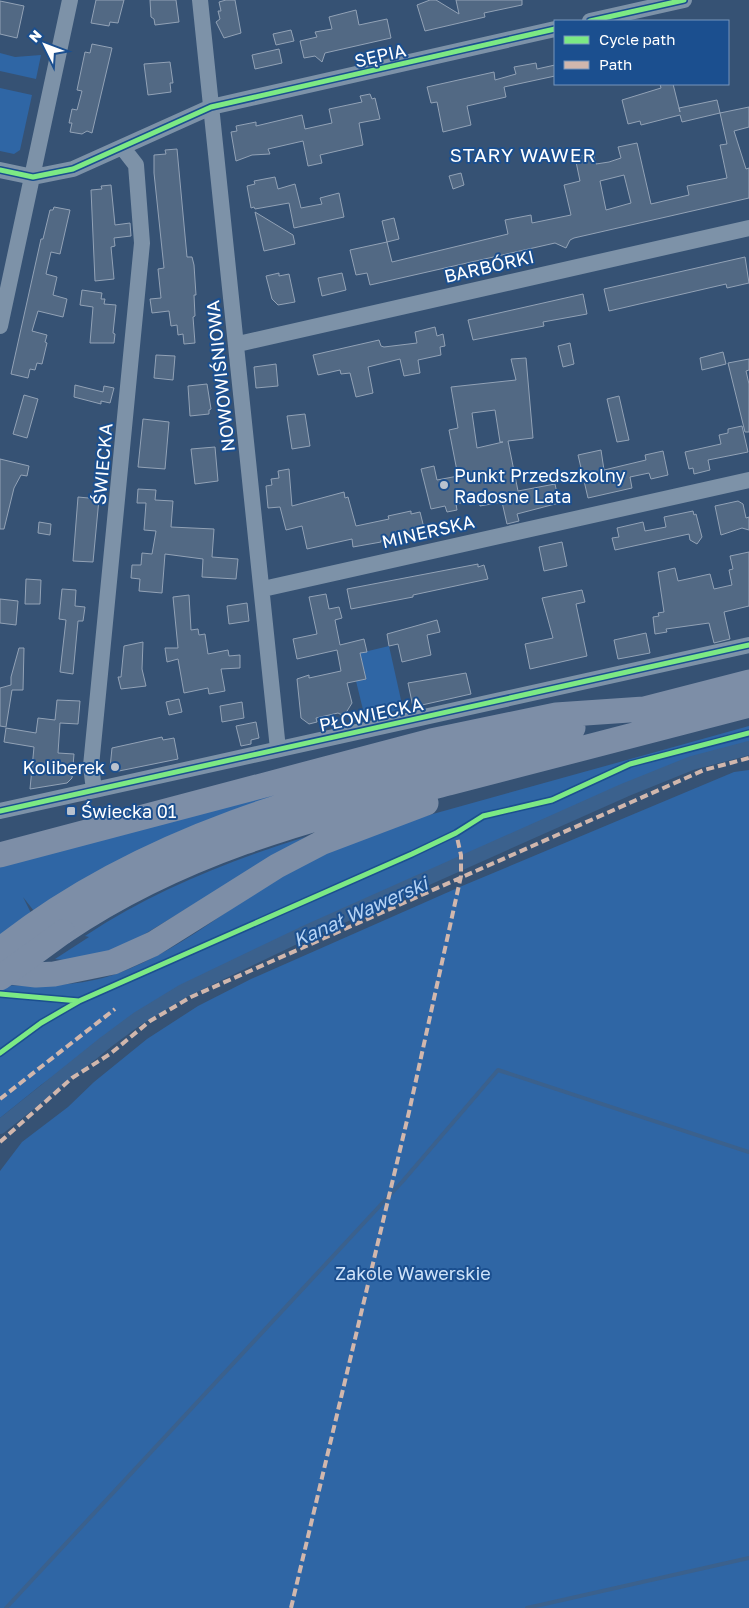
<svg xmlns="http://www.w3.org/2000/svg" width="749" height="1608" font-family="'Golos Text',sans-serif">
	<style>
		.green { fill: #2f66a5 }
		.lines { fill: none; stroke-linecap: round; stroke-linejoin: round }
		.stream { stroke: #3b618d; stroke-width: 4 }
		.canal { stroke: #3b618d; stroke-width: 14 }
		.building { fill: #526984; stroke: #92a2b6; fill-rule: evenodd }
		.street { stroke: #7d92a8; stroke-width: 16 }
		.primary { stroke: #7d8ea7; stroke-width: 25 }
		.primary-bridge { stroke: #7d8ea7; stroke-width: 25 }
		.quiet { stroke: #d1b7ad; stroke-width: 4; stroke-dasharray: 8 4; stroke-linecap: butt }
		.cycleway-casing { stroke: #1b4f8f; stroke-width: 8 }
		.cycleway { stroke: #7ce984; stroke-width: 5 }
		.poi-dot { fill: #b9c2ce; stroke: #1b4f8f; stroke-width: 2 }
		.labels { text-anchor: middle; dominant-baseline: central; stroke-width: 4; stroke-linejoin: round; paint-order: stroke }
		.street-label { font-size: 18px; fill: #fff; stroke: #1b4f8f }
		.poi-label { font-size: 18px; fill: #fff; stroke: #1b4f8f; text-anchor: start }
		.park-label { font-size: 18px; fill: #cfe3fa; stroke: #1b4f8f }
		.neighbourhood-label { font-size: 19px; letter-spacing: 1px; fill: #fff; stroke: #1b4f8f }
		.water-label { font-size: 19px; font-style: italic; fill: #b5d3f5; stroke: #1b4f8f }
	</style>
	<rect width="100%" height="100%" fill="#365274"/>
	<path class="green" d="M0,53L15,57L41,55L36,79L0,71Z
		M0,88L32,95L20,150L14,154L0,151Z
		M389,646L403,709L365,718L356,681L366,679L360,653Z
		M749,726V744L688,761L642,778L250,955L160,1000L41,1085L0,1118V985C38,986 76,987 113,975C172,955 221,914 273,881C312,856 354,839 397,824Z
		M379,763L178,832L117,861L34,911L23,897L31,913L0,936V864Z
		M749,770V1608H0V1171L22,1142L68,1107L94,1082L147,1039L198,1006L251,979L462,886L734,772Z
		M305,837L120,949L73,961L55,959L89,937L85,936C153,891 228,861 305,837Z"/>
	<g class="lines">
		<path class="stream" d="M6,1608L402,1182L498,1070L749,1152
			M527,1608L749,1558"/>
		<path class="canal" d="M0,1127L106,1042L137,1019L183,991L302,934L625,790L692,763L749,748"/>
	</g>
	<path class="building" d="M96,0H124L118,23L110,22L109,26L91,23Z
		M150,0H176L179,22L155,25L154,19L151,17Z
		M226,0H235L241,33L224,38L216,22L220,19L218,11H221L219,2Z
		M430,0H436L459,14L456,0H522V5L484,13L485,17L425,31L417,5Z
		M0,1L24,6L17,38L0,34Z
		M356,10L359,25L387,19L391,38L325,53L322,62L315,56L304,58L300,41L317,37L315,32L332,29L329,17Z
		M291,30L294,41L276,45L273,34Z
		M92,44L112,48L92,133L87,131L82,134L70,132L72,123H69L72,109L77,110L82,91L77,90L85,52L90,53Z
		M279,49L282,63L255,69L252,55Z
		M170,62L173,83H170L171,92L148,95L144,64Z
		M536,63L537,69L555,65V76L504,87L506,97L467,106L471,125L443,132L437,102L431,103L427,87L494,72L495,80L516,74L514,67Z
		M660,84H673L680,112L679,108L717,100L720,113L682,122L680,115L641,125L640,121L628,124L622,100L661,88Z
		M370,94L372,99L375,98L380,119L359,123L363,145L320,155L322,163L308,166L303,141L268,149L270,154L252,155L236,161L231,132L237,131L236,126L256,122V126L302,115L305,129L332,123L329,109L362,102L360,96Z
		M749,107V127L734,131L746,169L749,168V198L574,238L570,240L566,248L555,243L370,285L367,273L356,275L350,250L387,242L392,262L508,234L505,220L531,215L532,223L571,215L564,185L580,181L575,157L593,153L596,164L609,162L621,158L618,147L637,143L651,204L689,195L687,186L727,178L720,145L727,144L720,113ZM624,175L631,203L606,210L600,181Z
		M177,149L187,257H192L194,265L196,295H194L195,316L193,317L195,343L184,344L183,334L178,335L177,325L171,326L169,311L152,313L150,299L161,298L158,269L164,268L154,173V155L166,154L165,150Z
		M461,173L464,185L453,189L449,176Z
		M275,177L278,189L295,184L301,208L322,204L320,198L339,193L344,217L294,228L289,203L255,209L254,207L251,208L247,186L255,184L254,181Z
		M111,185L115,225L130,223L131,236L114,238L115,246L111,247L114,279L95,281L91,190L102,189L101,186Z
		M54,207L70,210L60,254L51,252L46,274L57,277L53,295L67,299L63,317L38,311L32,331L47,335L45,342L47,343L42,364L37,363L35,370L30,369L28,378L11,374L41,239H43L50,210H53Z
		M255,212L293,235L295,244L264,251Z
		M394,218L399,239L387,242L382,221Z
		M745,257L749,283L727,288L726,284L609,311L604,289Z
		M279,273V276L289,274L295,302L278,305L272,299L266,276Z
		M342,273L346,290L322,296L318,278Z
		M82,290L102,293L101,299H105L104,304L116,305L113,333L115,334L114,343H90L93,307L80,305Z
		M583,294L587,314L543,322L544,326L473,340L468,320Z
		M435,327L437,336L443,334L445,346L440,347L441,355L418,360L420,373L404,376L400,359L368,367L373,393L356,397L350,373L341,374L340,370L318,375L313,355L379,340L381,346L384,347L417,343L415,332Z
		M570,343L574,364L563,367L558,346Z
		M723,352L726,364L702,370L700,358Z
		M156,355L175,356L173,380L154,378Z
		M526,358L533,438L508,441L518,491L555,484L559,503L517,514L519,521L507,524L502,502L480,506L479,499L456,504L457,510L447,512L445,506L431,509L421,469L434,466L437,480L458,476L449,430L458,428L451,387L516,380L511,359ZM495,410L500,442H503L477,448L472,413Z
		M749,359V370L746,371L749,384V432H745L728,363Z
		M276,364L278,386L256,388L254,367Z
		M207,384L211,409L209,410V414L190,416L188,386Z
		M75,385L103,392L104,386L114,388L110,403L101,401V404L74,397Z
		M24,395L38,399L27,438L13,434Z
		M619,396L629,440L617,442L607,399Z
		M305,414L310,446L292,449L287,416Z
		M143,419L169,422L165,469L138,467Z
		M742,426L748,452L708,460L710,470L694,474L693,468L689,469L685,452L721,444L719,435L728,433V429Z
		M215,447L218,481L195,484L191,449Z
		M601,450L604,470L646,460L645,455L663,451L668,475L651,479L649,473L630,477L632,488L588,498L578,455Z
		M0,459L29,466L27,476L21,475L14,488L4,529H0Z
		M289,469L292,506L344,492L345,498L348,497L356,526L389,519L388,516L411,511V514L420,512L424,528L415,530V532L381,540V542L353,547L352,539L307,549L302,526L286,530L280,507L268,508L266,486L272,485L271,479L279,478L278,471Z
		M138,489L156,490L155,500L173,501L171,527L214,529L212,557L238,559L236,579L202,577L203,559L165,554L162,593L139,591L140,579L131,578L132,565H141L142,553L152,554L156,531L144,530L146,503H137Z
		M78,497L99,499L93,562L73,561Z
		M738,501L743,504L746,518L749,517V530L742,528L721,535L715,506Z
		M693,511L694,515L696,514L702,537L697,544L690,540L689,534L615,550L612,538L619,537L617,528L643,522L645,531L666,527L664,517Z
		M39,522L51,524L50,535L38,533Z
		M562,542L567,566L544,571L539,547Z
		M749,552V606L724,612L730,639L714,643L709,623L666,629L667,632L655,634L653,617L659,616L658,613L664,612L658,572L675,568L678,581L710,574L714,589L732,585L729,570L733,569L730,556Z
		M478,564V567L484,565L488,579L413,595V597L351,609L347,589Z
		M26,579L41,580L40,604H25Z
		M62,589L76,590L75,606L85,607L83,621H78L73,674L60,672L66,620L59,619Z
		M582,590L585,602L576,604L587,656L530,669L525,644L553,638L542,598Z
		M326,594L329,609L339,607L342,618L335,620L340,645L364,639L367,652L360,653L366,679L347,683L352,703L344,716L338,713L316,718L317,722L309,724L301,718L297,679L309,675V678L341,671L337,650L297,659L293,639L317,634L309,597Z
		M189,595L191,630L198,629L199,635L205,634L208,654L228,650L229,656L240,655V668L221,669L225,691L209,694L208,688L184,693L178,659L167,662L165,648H178L173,597Z
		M0,599L18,601L16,625L0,623Z
		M247,603L249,621L229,624L227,606Z
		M437,620L440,632L427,635L431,655L402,662L398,644L389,646L387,634Z
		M646,633L650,653L618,659L614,640Z
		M143,642L142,669L146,686L121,689L118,677H121L124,646Z
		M19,648H24L23,690H12L6,727L0,726V688L11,685V677Z
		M466,673L471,694L413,707L408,683Z
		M179,699L182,712L169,715L166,702Z
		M57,700L80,701L78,724L60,723L58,753L74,754L72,778L67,783L30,789L34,747L4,742L6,728L36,733L38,718L55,720Z
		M242,702L244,718L222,722L220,706Z
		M256,722L259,738L251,740V744L241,746L236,726Z
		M162,737L163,740L174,738L178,759L114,772L110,768L112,748Z"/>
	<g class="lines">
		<path class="street" d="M200,0L278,749
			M590,21L684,0
			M0,170L33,177L73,169L211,107L555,29
			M0,326L70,0
			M238,344L749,228
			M263,589L749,480
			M94,790L91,766L142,243L136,165L122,147
			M0,811L749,645"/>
		<path class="primary" d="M0,855L431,741L556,715L644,709L749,682
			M63,932C184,850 310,819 449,783C549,757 649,731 749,705
			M0,950C166,817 373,780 573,728
			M0,971L36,975L54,974L113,962L153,944L277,866L323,842L426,803"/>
		<path class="primary-bridge" d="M0,978L63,932"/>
		<path class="quiet" d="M0,1099L115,1009
			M0,1142L72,1078L110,1054L150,1021L191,997L704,770L749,758
			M291,1608L409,1112L461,876V855L456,833"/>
		<g class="cycleway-casing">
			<path id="cycleway" d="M590,21L684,0
				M0,170L33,177L73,169L211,107L555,29
				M0,811L749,645
				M0,994L79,1001
				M0,1053L41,1023L79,1001L412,854L456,833L483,816L552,800L630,764L749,733"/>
		</g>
		<use href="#cycleway" class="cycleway"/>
	</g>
	<g class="poi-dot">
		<circle cx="444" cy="485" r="5"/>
		<circle cx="115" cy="767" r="5"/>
		<rect x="66" y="806" width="10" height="10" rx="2.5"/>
	</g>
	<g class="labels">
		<g class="street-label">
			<text transform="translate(380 55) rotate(-13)">SĘPIA</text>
			<text transform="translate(489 266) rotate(-13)">BARBÓRKI</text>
			<text transform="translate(220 376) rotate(-96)">NOWOWIŚNIOWA</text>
			<text transform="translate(102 464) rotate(-85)">ŚWIECKA</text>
			<text transform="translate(428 531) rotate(-13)">MINERSKA</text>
			<text transform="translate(371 714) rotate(-12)">PŁOWIECKA</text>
		</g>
		<g class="poi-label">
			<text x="454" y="475">Punkt Przedszkolny<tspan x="454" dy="21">Radosne Lata</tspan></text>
			<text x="105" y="767" text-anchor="end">Koliberek</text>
			<text x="81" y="811">Świecka 01</text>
		</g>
		<g class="park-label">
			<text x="413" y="1273">Zakole Wawerskie</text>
		</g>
		<g class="neighbourhood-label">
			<text x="523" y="154">STARY WAWER</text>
		</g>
		<g class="water-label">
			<text transform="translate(360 911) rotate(-24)">Kanał Wawerski</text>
		</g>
	</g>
	<rect x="554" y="20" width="175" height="65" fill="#1b4f8f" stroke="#7695bc"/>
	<rect x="564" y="36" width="25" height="8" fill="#7ce984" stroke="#7695bc"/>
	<text x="599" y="45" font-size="15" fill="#ffffff">Cycle path</text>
	<rect x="564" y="61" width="25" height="8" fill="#d1b7ad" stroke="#7695bc"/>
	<text x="599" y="70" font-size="15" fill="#ffffff">Path</text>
	<g transform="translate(45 45) rotate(312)" stroke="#1b4f8f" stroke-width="4" paint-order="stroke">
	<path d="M0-4L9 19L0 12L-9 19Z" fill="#ffffff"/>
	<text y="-8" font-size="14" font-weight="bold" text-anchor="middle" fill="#ffffff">N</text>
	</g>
</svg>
